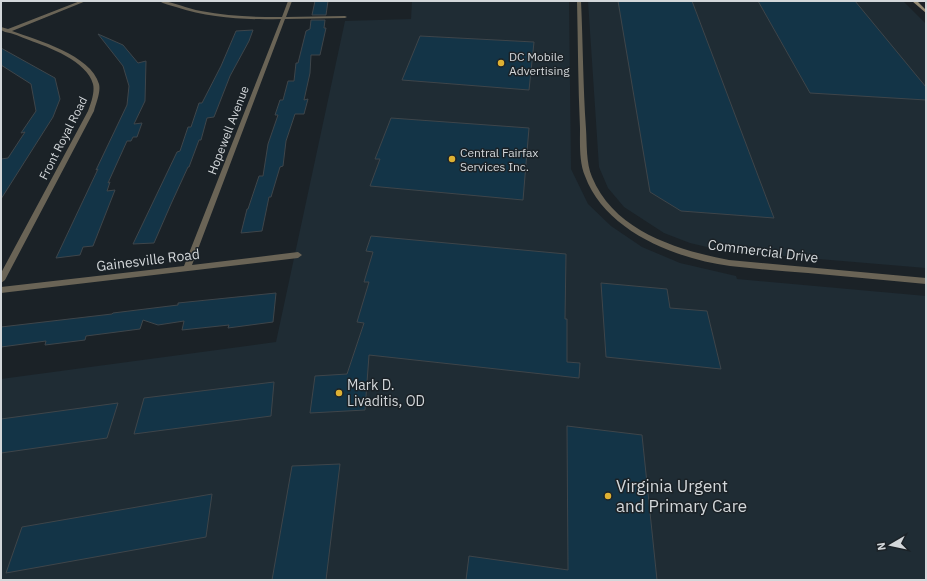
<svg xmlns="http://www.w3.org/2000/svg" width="927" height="581" font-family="'IBM Plex Sans',sans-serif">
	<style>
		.built { fill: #1f2c34 }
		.building { fill: #133447; stroke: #3e454a }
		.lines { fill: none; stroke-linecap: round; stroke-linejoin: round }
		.street { fill: #6a6456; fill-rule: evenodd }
		.secondary { fill: #948a73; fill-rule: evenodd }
		.poi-dot { fill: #deb133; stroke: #1b2227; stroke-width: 1.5 }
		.labels { text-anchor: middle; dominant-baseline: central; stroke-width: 3; stroke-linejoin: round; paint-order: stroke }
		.far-poi-label { font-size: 12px; fill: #d3d7da; stroke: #1b2227; text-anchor: start }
		.far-street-label { font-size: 12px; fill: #d3d7da; stroke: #1b2227 }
		.street-label { font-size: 14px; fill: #d3d7da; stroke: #1b2227 }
		.poi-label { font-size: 14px; fill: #d3d7da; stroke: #1b2227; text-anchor: start }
		.near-poi-label { font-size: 17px; fill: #d3d7da; stroke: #1b2227; text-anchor: start }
	</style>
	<rect width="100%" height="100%" fill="#1b2227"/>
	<path class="built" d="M412,1H569L571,169L588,204L611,226L642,247L680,263L736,276L737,279L926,296V580H1V379L276,342L345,21L411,19Z
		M588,1H903L926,24V268L724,251L690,243L664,233L624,207L608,188L599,167Z"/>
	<path class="building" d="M315,1H328L326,15H312Z
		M618,1H692L774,218L681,211L650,192Z
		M758,1H855L926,87V100L810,93Z
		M311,20H325L324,28H326L320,55H311L310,73L304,100L308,99L304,114H295L286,141L283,166L280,167L271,197H269L262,231L241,233L247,209H248L259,176H263L268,144L278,115H275L280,100H283L288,81H294L296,63H298L306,31L310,29Z
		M253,30L249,41L230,76L214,117L207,118L201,140H199L189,167H188L171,204L154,243L133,244L177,152L180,151L188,127H191L199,103H202L221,66L236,31Z
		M98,34L123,45L138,63L146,61L145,101L134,124L142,123L137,137H133L131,141H127L108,183L110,182L107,191L115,190L93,246L83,247L80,255L56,258L98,169L96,170L127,105L129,86L123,66Z
		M420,36L534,42L529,90L402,80Z
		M1,48L55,78L60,99L53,117L1,199V159L8,158L25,132L21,133L36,111L31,84L1,65Z
		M391,118L529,128L523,200L370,186L380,159H375Z
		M371,236L566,254L565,319H567V362L580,363L579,378L369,355L365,410L310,413L315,376L347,374L364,323L357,322L369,282H364L373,252L366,251Z
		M601,283L667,289L670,308L707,311L721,369L606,357Z
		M276,293L273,322L228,328L229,325L182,330L184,321L158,325L143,320L140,329L86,336L85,340L45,345L46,341L1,347V327L112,314L113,313L178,305V303Z
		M274,382L271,416L134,434L144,398Z
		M118,403L107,438L1,453V419Z
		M567,426L642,435L657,580H466L469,556L568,570Z
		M340,464L326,580H272L292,466Z
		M212,494L206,537L6,573L22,527Z"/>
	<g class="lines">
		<path class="street" d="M80,1H86L12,31C37,40 91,55 99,84C101,92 96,103 94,111L5,280L1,283V273L88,111C91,103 95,92 93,84C87,61 48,47 29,40C21,37 13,33 5,32L1,30V27L8,29Z
			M159,1C173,1 187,9 201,11C226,16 252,17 277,17H282L288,1H292L286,17L345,16L347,17L345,18L285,19L192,265L298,252L302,255L298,258L1,293V287L184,266L281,19C245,20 210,18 176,7C170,5 164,4 159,1Z
			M577,1H581C583,44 583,86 586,129C587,144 586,163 592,177C614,231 677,250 729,260L926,278V284C887,280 848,277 808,273C782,271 756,269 730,266C676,259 605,231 585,176C579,162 580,144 580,128C578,86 578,43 577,1Z"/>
		<path class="secondary" d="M912,1H917L926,10V13Z"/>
	</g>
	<g class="poi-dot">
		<circle cx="501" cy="63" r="4"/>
		<circle cx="452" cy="159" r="4"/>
		<circle cx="339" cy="393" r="4"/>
		<circle cx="608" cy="496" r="4"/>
	</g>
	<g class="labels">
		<g class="far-poi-label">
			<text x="509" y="56">DC Mobile<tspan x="509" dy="14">Advertising</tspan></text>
			<text x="460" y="152">Central Fairfax<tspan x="460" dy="14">Services Inc.</tspan></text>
		</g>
		<g class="far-street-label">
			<text transform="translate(228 130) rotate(-69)">Hopewell Avenue</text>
			<text transform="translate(63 138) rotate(-63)">Front Royal Road</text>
		</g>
		<g class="street-label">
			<text transform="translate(763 251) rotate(7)">Commercial Drive</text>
			<text transform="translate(148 260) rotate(-7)">Gainesville Road</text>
		</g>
		<g class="poi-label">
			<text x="347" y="385">Mark D.<tspan x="347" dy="16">Livaditis, OD</tspan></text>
		</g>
		<g class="near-poi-label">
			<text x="616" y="486">Virginia Urgent<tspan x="616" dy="20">and Primary Care</tspan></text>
		</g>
	</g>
	<rect width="927" height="581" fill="none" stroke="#d3d7da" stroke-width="4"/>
	<g transform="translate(891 545) rotate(261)" stroke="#1b2227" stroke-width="3" paint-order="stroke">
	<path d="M0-3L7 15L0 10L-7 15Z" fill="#d3d7da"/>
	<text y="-6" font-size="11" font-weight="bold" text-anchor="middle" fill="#d3d7da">N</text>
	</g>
</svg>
